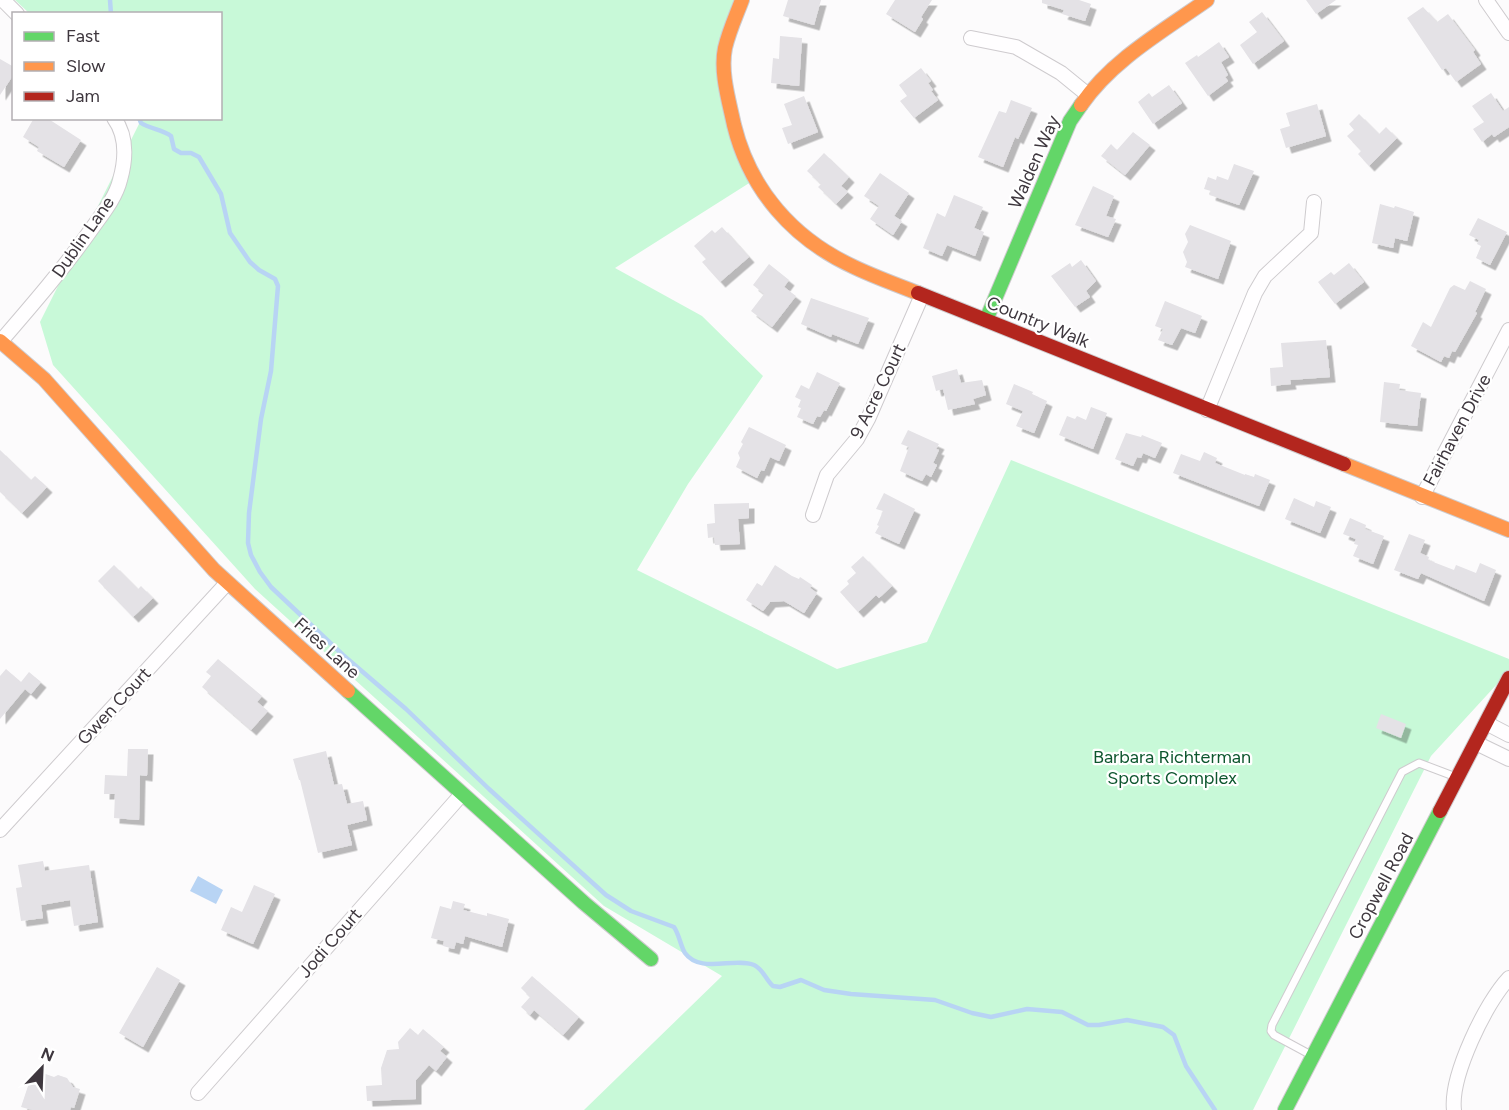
<svg xmlns="http://www.w3.org/2000/svg" width="1509" height="1110" font-family="Figtree,sans-serif">
	<style>
		.green { fill: #c8f9d8 }
		.water { fill: #b8d4f4 }
		.lines { fill: none; stroke-linecap: round; stroke-linejoin: round }
		.stream { stroke: #b8d4f4; stroke-width: 4.5 }
		.building { fill: #e4e2e6; filter: url(#shadow) }
		.lane-casing { stroke: #cecbce; stroke-width: 9 }
		.street-casing { stroke: #cecbce; stroke-width: 16 }
		.fast-casing { stroke: #cecbce; stroke-width: 16 }
		.slow-casing { stroke: #cecbce; stroke-width: 16 }
		.jam-casing { stroke: #cecbce; stroke-width: 16 }
		.lane { stroke: #fffeff; stroke-width: 7 }
		.street { stroke: #fffeff; stroke-width: 14 }
		.fast { stroke: #63d668; stroke-width: 14 }
		.slow { stroke: #ff974d; stroke-width: 14 }
		.jam { stroke: #b3261e; stroke-width: 14 }
		.labels { text-anchor: middle; dominant-baseline: central; stroke-width: 4.5; stroke-linejoin: round; paint-order: stroke }
		.street-label { font-size: 18px; fill: #3e373e; stroke: #fff }
		.park-label { font-size: 18px; fill: #0d562e; stroke: #fff }
	</style>
	<defs>
		<filter id="shadow"><feDropShadow dx="5.5" dy="5.5" stdDeviation="0" flood-color="#0004"/></filter>
	</defs>
	<rect width="100%" height="100%" fill="#fcfbfc"/>
	<path class="green" d="M15,0H742L725,50L754,180L615,268L702,316L763,376L688,484L637,570L837,669L927,642L1011,460L1509,659V671L1431,756L1253,1110H584L722,976L604,906L255,589L53,365L40,322L140,122L137,119L220,118V14L29,13Z"/>
	<path class="water" d="M198,876L223,890L216,904L190,891Z"/>
	<g class="lines">
		<path class="stream" d="M110,0L111,14
			M139,118L141,123C150,129 162,129 171,136L174,149L181,153H191L199,157L221,194L230,233L250,262L259,270L275,279L278,286L271,371L261,419L249,513L248,543L251,555L260,572L271,587L343,655L406,709L489,789L606,895L631,911L674,927C679,934 681,947 685,953C700,974 734,957 754,965C763,969 766,980 773,986L780,987L801,980L824,990L851,994L935,1000L972,1013L991,1017L1027,1009L1062,1012L1088,1025H1099L1127,1020L1163,1027L1174,1035L1186,1066L1215,1110"/>
	</g>
	<path class="building" d="M788,0H821L814,25L783,16Z
		M895,0H932L921,17L923,19L915,32L886,14Z
		M1042,0H1079L1091,4L1085,21L1062,14L1064,10L1042,3Z
		M1306,0H1336L1316,14Z
		M1423,7L1437,22L1448,14L1475,50L1473,52L1481,64L1456,82L1446,68L1442,70L1407,18Z
		M1262,12L1284,41L1253,64L1240,45L1257,32L1249,22Z
		M780,36L802,38L799,86L771,83L773,58L779,59Z
		M1219,42L1229,57L1221,62L1228,75L1225,77L1228,81L1208,96L1185,63L1197,55L1198,57Z
		M0,59L14,67V74L0,95Z
		M921,68L931,81L928,83L933,90L931,91L938,100L914,118L900,101L907,96L899,85Z
		M1169,85L1182,103L1153,124L1138,102L1149,93L1152,97Z
		M1491,93L1503,111L1509,107V127L1494,137L1492,134L1482,142L1473,129L1484,122L1472,106Z
		M804,96L818,132L788,144L782,128L792,125L784,104Z
		M1011,100L1032,108L1018,139L1015,137L1003,167L978,157L999,111L1006,113Z
		M1317,104L1326,136L1286,148L1280,129L1290,126L1286,113Z
		M1359,114L1379,134L1386,127L1397,138L1369,166L1358,154L1361,151L1347,136L1354,130L1349,124Z
		M34,118H47L81,140L64,167L37,151L39,147L23,137Z
		M1133,132L1150,145L1125,175L1101,156L1111,144L1117,150Z
		M824,153L849,177L841,186L848,192L836,204L818,187L821,184L807,171Z
		M1234,164L1254,171L1239,205L1210,195L1211,191L1204,189L1208,177L1216,180L1217,176L1228,180Z
		M880,173L909,193L894,216L902,221L893,235L870,219L879,206L864,196Z
		M1093,186L1114,196L1106,216L1116,219L1108,237L1075,225Z
		M954,195L983,207L974,228L984,232L975,256L947,245L942,256L923,248L937,213L945,217Z
		M1380,204L1394,208L1395,206L1414,212L1407,241L1395,238L1393,248L1372,243Z
		M1478,218L1507,232L1490,265L1476,258L1481,246L1477,244L1479,240L1469,235Z
		M1190,225L1231,241L1218,279L1185,267L1187,262L1183,252L1188,242L1185,234Z
		M722,227L749,257L720,282L702,262L706,259L694,246L712,230L715,233Z
		M1081,260L1096,281L1086,291L1090,297L1075,307L1051,276L1070,263L1072,267Z
		M1349,263L1364,282L1335,304L1318,282L1331,272L1334,275Z
		M769,264L789,280L784,287L796,296L772,327L751,311L764,294L753,285Z
		M1470,281L1486,289L1475,312L1477,313L1455,352L1452,351L1449,358L1444,356L1441,362L1411,346L1423,322L1431,327L1450,288L1454,285L1465,290Z
		M811,298L869,318L858,344L832,334L831,337L801,324Z
		M1165,301L1202,316L1195,333L1181,328L1172,345L1158,340L1163,329L1155,326Z
		M1326,340L1330,377L1290,380L1291,384L1271,386L1270,368L1283,367L1281,343Z
		M957,369L961,383L982,380L986,395L973,399L975,404L948,410L943,389L936,391L932,376Z
		M817,372L840,383L826,411L824,410L820,417L817,416L813,424L797,417L801,408L798,407L801,400L795,397L801,385L809,389Z
		M1384,382L1400,384L1399,390L1421,393L1417,426L1380,422Z
		M1014,384L1033,392L1032,394L1047,401L1034,433L1016,426L1023,411L1006,404Z
		M1091,407L1107,413L1093,449L1059,435L1067,416L1075,419L1077,416L1086,420Z
		M749,427L786,445L779,461L770,457L764,471L761,470L757,478L736,467L740,458L738,453L743,444L741,442Z
		M908,430L939,444L936,449L939,450L933,463L937,465L931,477L926,474L922,481L900,471L909,447L901,444Z
		M1126,433L1141,437L1142,435L1162,443L1155,458L1143,453L1141,458L1137,457L1133,466L1115,459Z
		M0,450L31,480L35,476L47,487L22,513L0,492Z
		M1204,452L1217,458L1215,463L1245,475V474L1254,477L1255,474L1270,480L1259,506L1173,473L1181,454L1200,461Z
		M884,493L915,509L899,544L875,533L879,526L877,525L883,511L876,509Z
		M1294,498L1314,507L1316,501L1331,507L1320,533L1285,519Z
		M749,503V518L738,519L740,544L715,545L714,537L708,538L707,524L715,523L714,504Z
		M1350,518L1366,525L1365,529L1384,536L1373,564L1353,556L1358,545L1354,544L1356,539L1343,534Z
		M1409,534L1425,540L1420,553L1429,557L1428,560L1454,570L1456,565L1476,573L1480,563L1496,570L1484,601L1421,573L1418,579L1394,570Z
		M863,556L892,586L879,598L876,595L858,612L840,592L849,584L847,581L856,573L851,567Z
		M114,565L138,589L141,586L153,598L133,617L98,581Z
		M775,565L792,576L799,579L800,577L812,585L810,588L817,593L804,613L784,601L770,602L763,611L746,600L757,583L762,586Z
		M218,659L262,696L257,702L268,711L251,730L202,687L211,676L206,672Z
		M6,669L21,682L29,672L41,682L31,694L25,689L0,719V676Z
		M1381,714L1406,724L1401,738L1376,728Z
		M128,749H148L147,776L140,775L139,820L114,818L115,794H104L105,775L127,776Z
		M326,751L334,785L342,784L347,804L363,801L367,820L347,825L352,845L318,853L300,780H299L293,759Z
		M43,861L45,871L89,865L98,922L74,926L70,900L41,905L43,918L21,921L16,888L22,887L18,865Z
		M254,885L275,894L253,944L221,930L231,907L242,912Z
		M453,901L465,904L463,910L487,916V913L509,919L502,947L465,936L463,944L456,942L454,949L443,946L444,941L431,938L440,906L451,909Z
		M157,967L180,980L143,1047L119,1033Z
		M532,976L579,1017L563,1035L534,1010L530,1015L521,1007L530,997L521,988Z
		M410,1028L418,1035L423,1029L444,1047L440,1051L447,1057L436,1071L429,1065L416,1080V1099L367,1101L366,1086L382,1085L381,1068L387,1050L399,1049L398,1042Z
		M40,1072L54,1077L58,1075L67,1078L73,1087L80,1089L74,1108L71,1107L70,1110H32L21,1107L29,1083L36,1085Z"/>
	<g class="lines">
		<g class="lane-casing">
			<path id="lane" d="M1311,1055L1274,1035L1271,1031L1272,1025L1402,772L1419,763L1456,777"/>
		</g>
		<g class="street-casing">
			<path id="street" d="M3,0L17,14
				M1486,0L1509,33
				M971,38L1016,47L1061,73L1088,95
				M1,341C33,304 65,267 93,227C103,213 116,197 120,180C126,159 127,136 114,118
				M1207,410L1255,293L1265,276L1311,233L1314,202
				M1422,497L1509,330
				M813,515L827,475L857,439L868,419L922,295
				M1486,723L1509,735
				M1476,743L1509,759
				M0,830L227,583
				M198,1093L462,794
				M1454,1110C1450,1076 1486,1002 1509,978"/>
		</g>
		<g class="fast-casing">
			<path id="fast" d="M986,320L1070,121L1081,105
				M348,691L584,903L651,959
				M1285,1110L1440,811"/>
		</g>
		<g class="slow-casing">
			<path id="slow" d="M742,0C736,16 729,31 725,48C720,72 729,101 734,125C750,190 793,239 854,267C875,277 897,285 918,293
				M1081,105C1112,60 1163,31 1207,0
				M0,341L44,379L214,570L348,691
				M1344,464L1509,530"/>
		</g>
		<g class="jam-casing">
			<path id="jam" d="M918,293L1344,464
				M1440,811L1509,678"/>
		</g>
		<use href="#lane" class="lane"/>
		<use href="#street" class="street"/>
		<use href="#fast" class="fast"/>
		<use href="#slow" class="slow"/>
		<use href="#jam" class="jam"/>
	</g>
	<g class="labels">
		<g class="street-label">
			<text transform="translate(1034 162) rotate(-66)">Walden Way</text>
			<text transform="translate(83 237) rotate(-55)">Dublin Lane</text>
			<text transform="translate(1038 322) rotate(22)">Country Walk</text>
			<text transform="translate(878 391) rotate(-64)">9 Acre Court</text>
			<text transform="translate(1457 430) rotate(-62)">Fairhaven Drive</text>
			<text transform="translate(327 648) rotate(42)">Fries Lane</text>
			<text transform="translate(114 706) rotate(-47)">Gwen Court</text>
			<text transform="translate(1381 886) rotate(-62)">Cropwell Road</text>
			<text transform="translate(330 943) rotate(-49)">Jodi Court</text>
		</g>
		<g class="park-label">
			<text x="1172" y="757">Barbara Richterman<tspan x="1172" dy="21">Sports Complex</tspan></text>
		</g>
	</g>
	<rect x="12" y="12" width="210" height="108" fill="#ffffff" stroke="#b2afb2" stroke-width="1.5"/>
	<rect x="24" y="32" width="30" height="9" fill="#63d668" stroke="#b2afb2" stroke-width="1.5"/>
	<text x="66" y="42" font-size="18" fill="#3e373e">Fast</text>
	<rect x="24" y="62" width="30" height="9" fill="#ff974d" stroke="#b2afb2" stroke-width="1.5"/>
	<text x="66" y="72" font-size="18" fill="#3e373e">Slow</text>
	<rect x="24" y="92" width="30" height="9" fill="#b3261e" stroke="#b2afb2" stroke-width="1.5"/>
	<text x="66" y="102" font-size="18" fill="#3e373e">Jam</text>
	<g transform="translate(42 1068) rotate(23)" stroke="#ffffff" stroke-width="4.5" paint-order="stroke">
	<path d="M0-4.5L10 22L0 15L-10 22Z" fill="#3e373e"/>
	<text y="-9" font-size="16" font-weight="bold" text-anchor="middle" fill="#3e373e">N</text>
	</g>
</svg>
